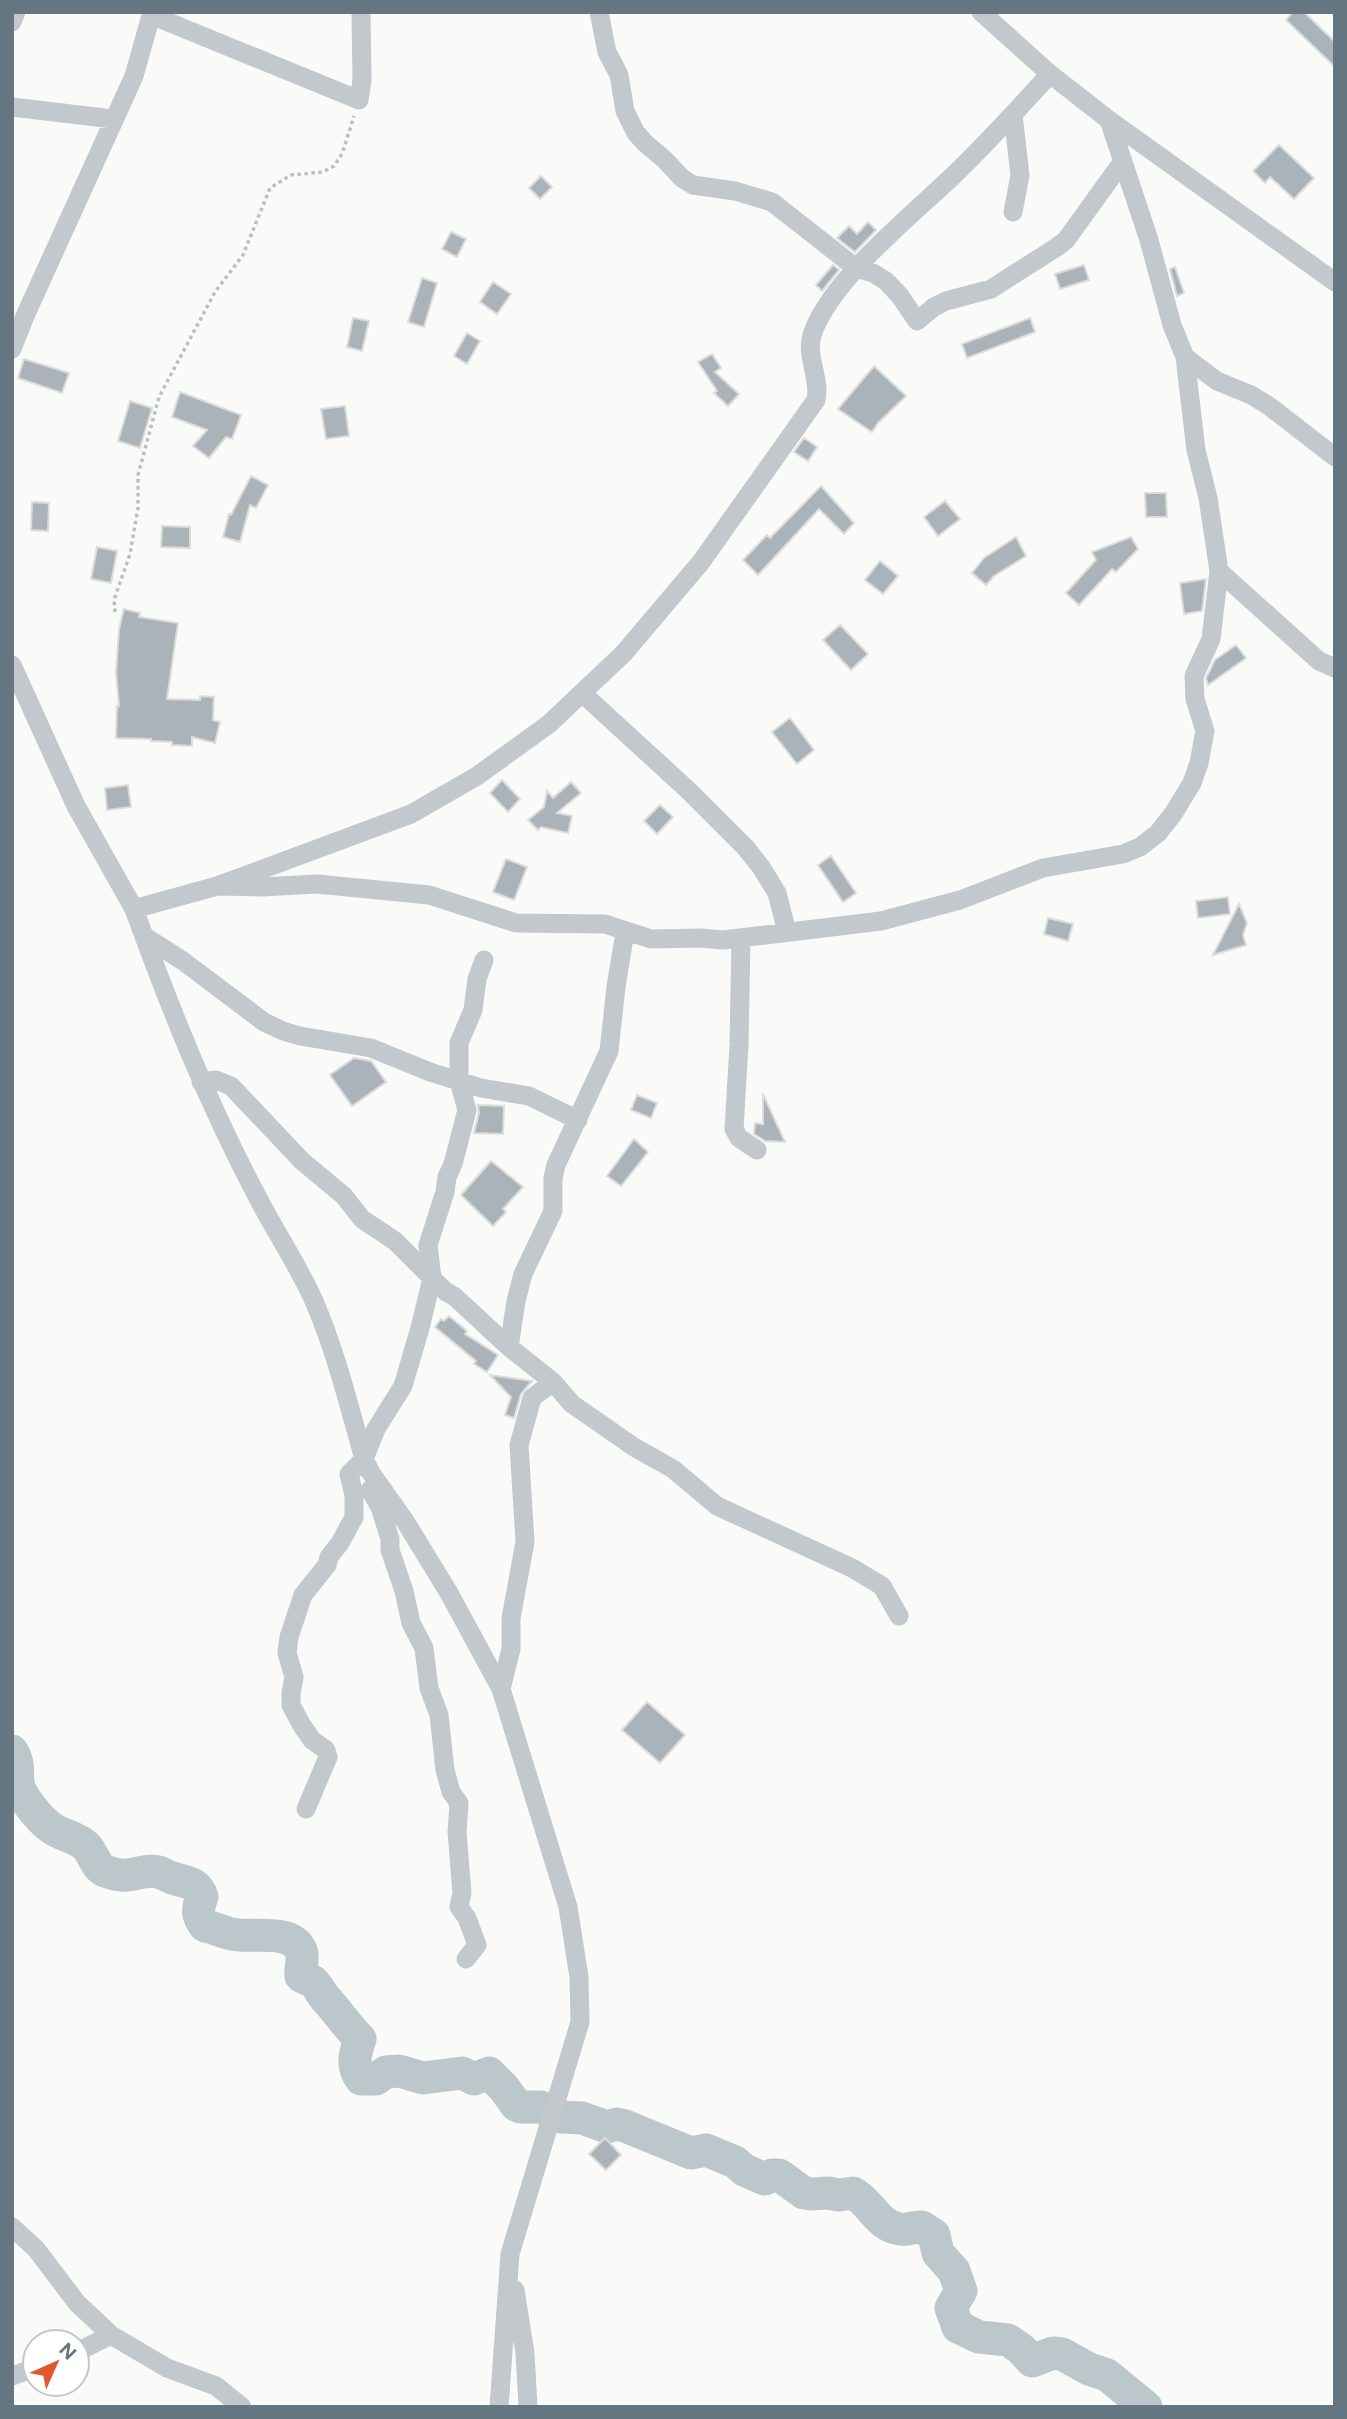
<svg xmlns="http://www.w3.org/2000/svg" width="1347" height="2419" font-family="Figtree,sans-serif">
	<style>
		.lines { fill: none; stroke-linecap: round; stroke-linejoin: round }
		.river { stroke: #bbc7cb; stroke-width: 33 }
		.building { fill: #aab3b9; stroke: #dcdcda; stroke-width: 2 }
		.path { stroke: #bbbfc2; stroke-width: 3.5; stroke-dasharray: 3.5 3.5; stroke-linecap: butt }
		.minor { stroke: #c3c8cc; stroke-width: 19 }
	</style>
	<rect width="100%" height="100%" fill="#fafaf8"/>
	<g class="lines">
		<path class="river" d="M12,1751C23,1769 13,1778 21,1792C28,1805 41,1821 53,1829C64,1836 76,1837 86,1846C93,1853 96,1868 105,1871C110,1873 121,1876 126,1875C136,1875 147,1869 158,1872C163,1873 168,1877 173,1878C186,1883 197,1881 202,1897C197,1909 197,1916 205,1926C215,1928 223,1932 232,1934C251,1939 295,1926 302,1954C303,1961 300,1969 301,1976C304,1978 308,1979 312,1981C318,1985 321,1994 326,1999C338,2012 347,2026 360,2039C355,2054 351,2065 361,2079H376L386,2072L399,2071L423,2078L462,2073L474,2079L489,2073L504,2088L516,2105L520,2107H541L561,2117L582,2118L607,2127L617,2124L625,2126L691,2153L706,2150L735,2162L744,2170L765,2179L772,2175H779L804,2193L811,2194L828,2193L839,2195L853,2193C872,2203 877,2226 900,2229C907,2231 915,2226 922,2227L934,2235L938,2253L954,2271L961,2291L951,2308L958,2327L979,2337L1008,2340L1021,2349L1032,2361L1053,2353L1062,2354L1089,2369L1107,2375L1146,2407"/>
	</g>
	<path class="building" d="M1293,12H1304L1335,42V67L1286,20Z
		M1279,145L1314,178L1294,199L1270,177L1265,183L1253,171Z
		M541,176L552,187L540,199L529,188Z
		M868,222L876,230L855,252L837,238L849,226L857,234Z
		M451,232L466,239L457,257L442,249Z
		M833,265L839,270L822,291L816,285Z
		M1084,265L1089,280L1060,289L1055,274Z
		M1175,267L1184,293L1177,296L1170,269Z
		M422,278L437,283L424,327L408,322Z
		M493,282L511,294L497,314L480,302Z
		M353,318L369,321L362,351L347,347Z
		M1030,318L1035,332L967,358L962,344Z
		M467,333L480,341L467,364L454,356Z
		M712,354L721,368L715,372L739,394L728,406L714,393L717,391L698,362Z
		M24,359L69,373L62,393L18,378Z
		M874,366L906,396L878,423L872,432L838,409Z
		M180,392L241,415L232,439L226,437L209,458L193,446L207,430L172,417Z
		M130,401L152,408L140,448L118,441Z
		M345,406L349,436L326,439L321,409Z
		M804,438L817,447L808,461L794,452Z
		M251,476L268,485L256,508L250,505L240,542L223,537L229,514L231,515Z
		M821,486L854,523L844,534L819,509L758,575L743,560L767,535L770,538Z
		M1145,493H1166L1167,517H1146Z
		M945,501L960,519L938,536L924,517Z
		M32,502L49,503L48,531L31,530Z
		M162,526L190,527V548L161,547Z
		M1016,537L1026,556L994,576L986,585L972,573L984,558Z
		M1131,537L1138,549L1116,572L1112,569L1079,605L1066,593L1096,560L1092,552Z
		M97,547L117,551L111,583L91,579Z
		M880,561L898,576L883,594L865,580Z
		M1206,579L1202,611L1184,614L1180,583Z
		M124,609L140,613L139,617L178,623L167,699L200,700V696L214,697L213,720L220,722L215,743L192,737V746L172,745V742L151,741V739L116,738L117,706H119L116,672L119,629Z
		M840,625L868,654L851,670L823,640Z
		M1236,645L1246,658L1208,685L1206,678L1215,660Z
		M790,718L814,750L797,764L772,732Z
		M502,780L520,799L508,812L490,793Z
		M571,782L581,793L557,813L572,816L568,833L541,827L538,830L528,820L544,807L547,791L553,798Z
		M128,785L131,807L107,810L105,788Z
		M660,805L673,817L657,834L644,821Z
		M831,856L856,893L843,902L818,865Z
		M506,859L527,867L514,900L493,892Z
		M1228,897L1230,914L1198,918L1196,901Z
		M1239,904L1247,923L1243,935L1246,945L1213,955Z
		M1048,918L1073,924L1068,941L1044,934Z
		M354,1058L371,1061L386,1082L352,1106L330,1075Z
		M763,1094L785,1142L765,1141L754,1134L755,1123L763,1124Z
		M637,1095L657,1103L651,1118L631,1110Z
		M478,1105L504,1106L503,1134L474,1133L479,1113Z
		M634,1139L648,1152L621,1186L607,1176Z
		M491,1161L523,1187L503,1209L506,1212L493,1226L461,1195Z
		M449,1316L467,1331L465,1334L498,1355L487,1372L474,1364L476,1361L435,1327L441,1319L444,1321Z
		M490,1375L532,1381L521,1394L514,1418L505,1415L511,1397Z
		M647,1702L685,1735L660,1763L622,1730Z
		M605,2138L621,2155L606,2170L589,2154Z"/>
	<g class="lines">
		<path class="path" d="M115,612L114,600L130,554L138,508V475L159,397L215,292L243,255L270,188L291,175L323,172L334,166L342,154L354,116"/>
		<path class="minor" d="M599,12L607,52L619,75L625,111L636,133L646,144L664,159L682,178L693,185L735,191L772,202L856,268L873,273L886,281L900,296L917,321L934,307L946,301L991,289L1057,247L1066,240L1123,161
			M981,12L1050,74L1109,120L1335,282
			M151,15L359,100L362,80L361,12
			M12,22L16,12
			M12,107L113,119
			M1013,212L1020,175L1013,115
			M12,349L25,316L134,76L152,12
			M1185,357L1217,381L1251,395L1269,406L1335,457
			M1219,571L1319,661L1335,668
			M12,665L76,806L134,909L217,886L411,814L477,776L549,724L624,653L701,562L816,400C821,377 804,355 813,332C833,278 912,215 955,174C988,142 1019,108 1050,74
			M582,693L689,791L746,848L761,867L777,893L787,932
			M217,886L262,887L317,884L429,895L516,923L605,924L651,939L701,938L723,940L881,921L960,900L1043,868L1123,854L1140,847L1158,833L1173,814L1192,783L1199,763L1205,731L1195,699L1194,676L1211,639L1219,571L1208,498L1196,450L1185,357L1172,325L1149,240L1109,120
			M134,909C170,1008 209,1106 258,1198C276,1233 298,1265 314,1301C336,1352 349,1406 364,1459L371,1473L405,1521L449,1593L501,1689L568,1907L579,1977L580,2022L510,2254L499,2407
			M144,936L183,961L264,1022L283,1031L300,1036L371,1048L430,1072L481,1088L529,1096L578,1120
			M741,938L739,1045L734,1129L739,1138L757,1150
			M201,1082L216,1080L231,1086L302,1161L344,1196L362,1219L395,1241L445,1291L455,1297L509,1347L553,1382L532,1398L519,1445L525,1542L511,1618V1649L501,1689
			M509,1347L516,1301L523,1274L553,1211V1178L556,1165L609,1051L616,987L625,932
			M553,1382L572,1404L634,1447L673,1469L717,1506L852,1568L882,1586L899,1616
			M370,1490L380,1507L390,1539V1550L404,1591L411,1623L424,1648L429,1688L439,1715L445,1770L451,1792L459,1803L457,1832L462,1893L459,1907L467,1918L477,1945L466,1959
			M306,1809L328,1757L326,1750L312,1740L301,1724L291,1705V1693L294,1677L287,1653L289,1637L303,1595L327,1565L329,1557L340,1543L354,1517V1495L349,1474L364,1459L376,1429L403,1386L420,1328L432,1278L428,1245L445,1192L447,1177L453,1164L467,1110L459,1081V1043L473,1010L477,979L484,960
			M12,2227L36,2249L77,2303L111,2335L167,2368L216,2386L242,2407
			M515,2290L525,2353L528,2407
			M77,2352L111,2335
			M12,2376L35,2368"/>
	</g>
	<rect width="1347" height="2419" fill="none" stroke="#657683" stroke-width="28"/>
	<g transform="translate(56 2363) rotate(45)"><circle r="33" fill="#ffffff" stroke="#c1c8cd" stroke-width="2"/>
	<path d="M0-5L12 26L0 18L-12 26Z" fill="#e4572e"/>
	<text y="-10" font-size="19" font-weight="bold" text-anchor="middle" fill="#657683">N</text>
	</g>
</svg>
